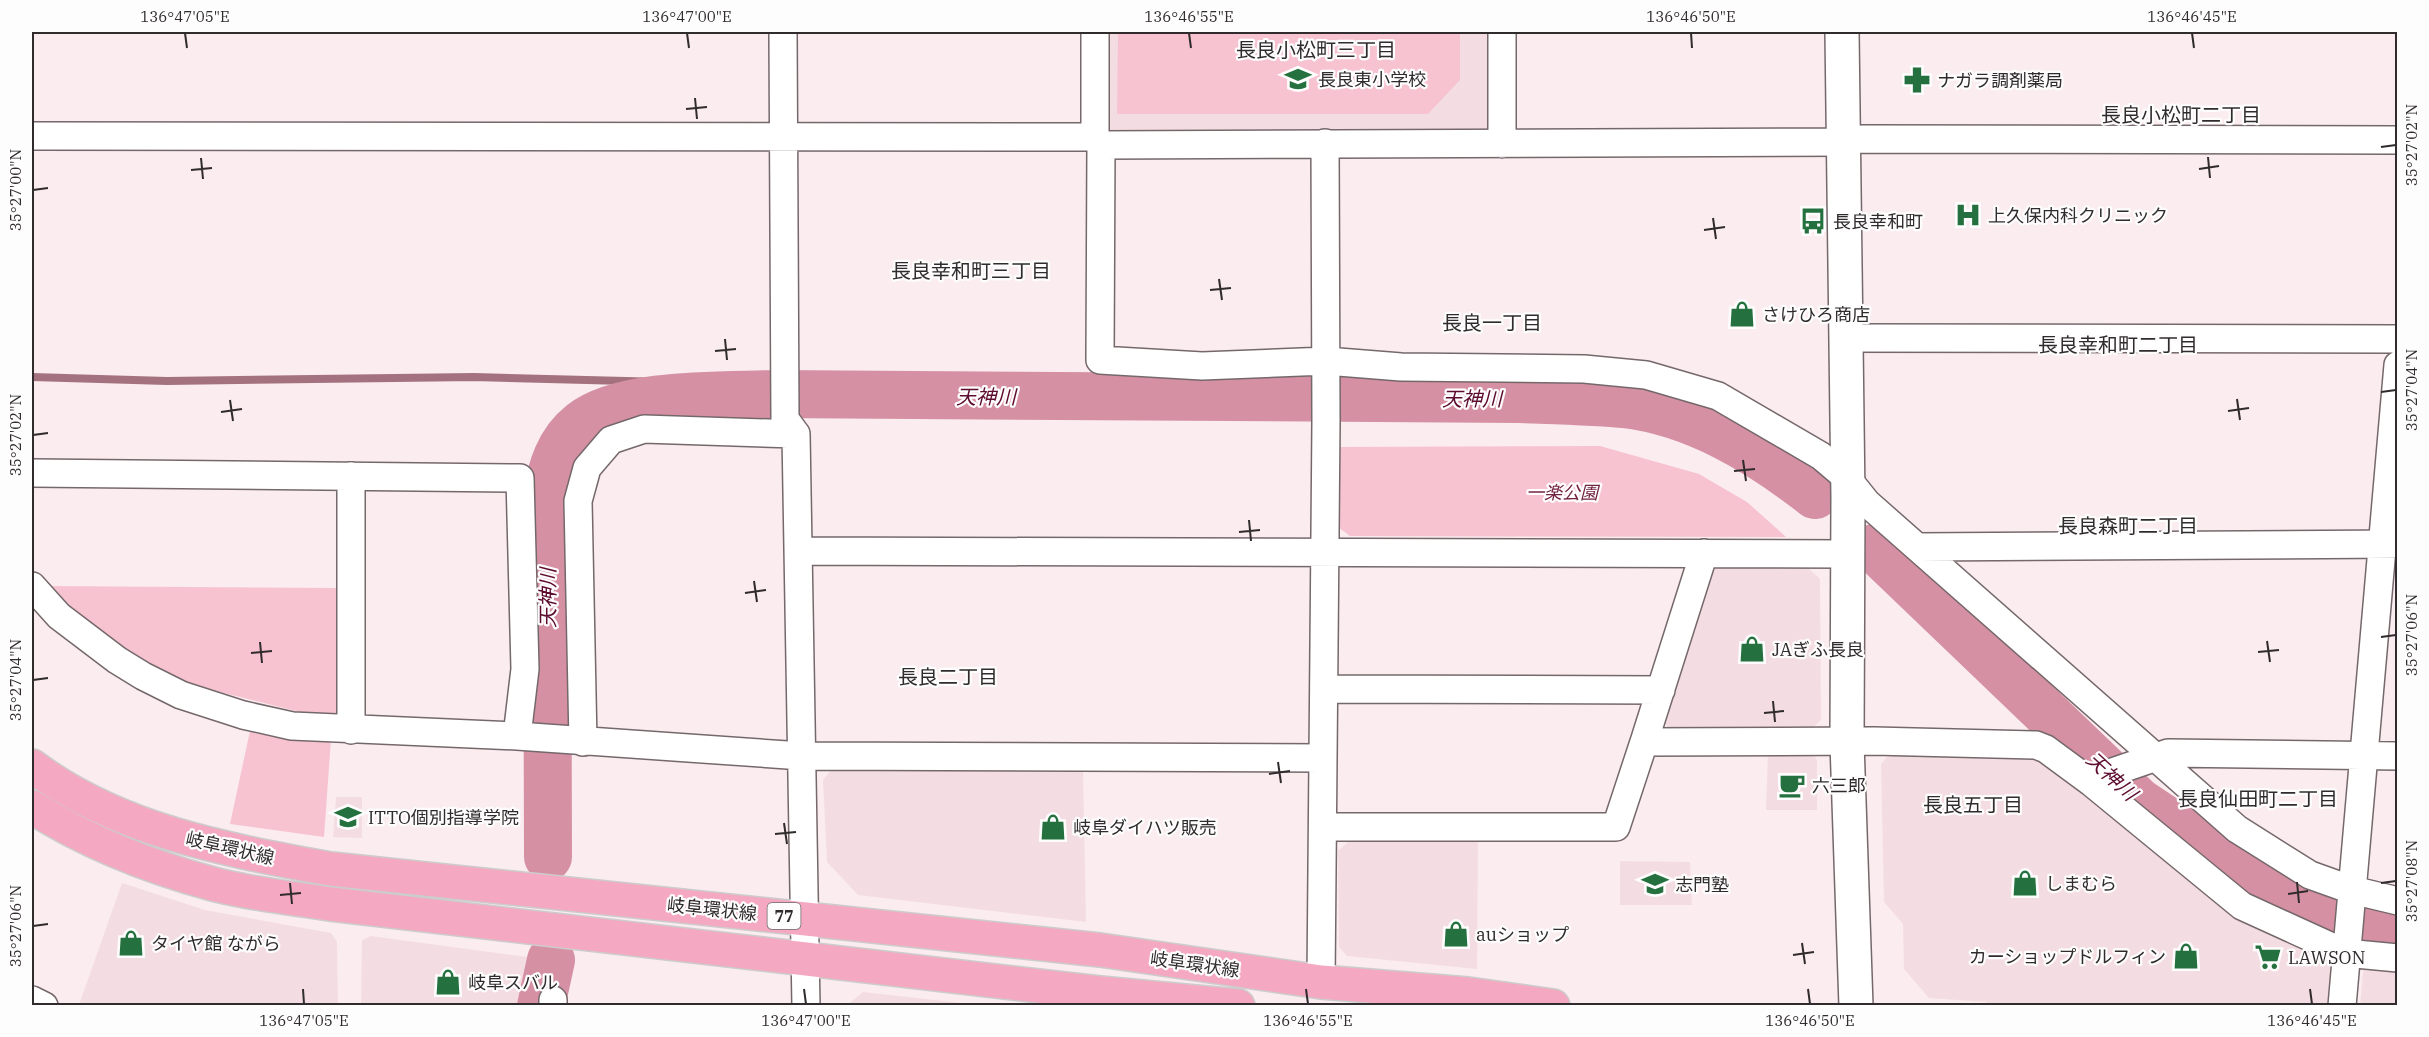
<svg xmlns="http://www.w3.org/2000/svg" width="2429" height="1037" font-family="'IBM Plex Serif','Noto Sans JP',serif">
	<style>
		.built { fill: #f4dde2 }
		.green { fill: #f7c3d1 }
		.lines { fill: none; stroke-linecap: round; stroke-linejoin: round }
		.stream { stroke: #a4727f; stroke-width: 8 }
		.river { stroke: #d591a3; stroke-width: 48 }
		.minor-casing { stroke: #75686b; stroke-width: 30 }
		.tertiary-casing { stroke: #75686b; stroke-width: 36 }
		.primary-casing { stroke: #cdcccc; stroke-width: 36 }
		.minor { stroke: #fff; stroke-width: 27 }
		.tertiary { stroke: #fff; stroke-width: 33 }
		.primary { stroke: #f4a8c1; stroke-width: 33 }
		.ticks { fill: none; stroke: #302b2c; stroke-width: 2 }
		.labels { text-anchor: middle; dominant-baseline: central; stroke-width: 4.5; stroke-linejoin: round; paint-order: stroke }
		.shield { fill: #fdfdfd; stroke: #6e6a6b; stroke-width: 1.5 }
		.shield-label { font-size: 16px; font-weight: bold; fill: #302b2c }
		.poi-label { font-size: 18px; fill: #302b2c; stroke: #fdfdfd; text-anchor: start }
		.park-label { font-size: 18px; font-style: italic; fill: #732340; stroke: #fdfdfd }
		.street-label { font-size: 18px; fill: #302b2c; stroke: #fdfdfd }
		.neighbourhood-label { font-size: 20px; fill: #302b2c; stroke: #fdfdfd }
		.water-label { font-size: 20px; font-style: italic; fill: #5d0b2e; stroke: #fdfdfd }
		.neatline { fill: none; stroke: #302b2c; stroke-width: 2 }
		.ticks-label { font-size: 15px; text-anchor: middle; fill: #302b2c }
	</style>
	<rect width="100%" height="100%" fill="#faecef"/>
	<path class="built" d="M1105,32H1491L1492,132L1115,139L1105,126Z
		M1807,567L1820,579L1821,720L1810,730L1670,729L1662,720L1704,577L1716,568Z
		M1768,752H1812L1817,760V810H1766Z
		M1889,755L2013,758L2035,760L2048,765L2223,906L2308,954L2329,960L2336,976L2333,1005L1989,1006L1986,1002L1929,998L1904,969L1903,924L1884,902L1881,764Z
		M831,770H1083L1086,922L858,895L827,862L823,780Z
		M336,797H362V838L333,837Z
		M1478,841L1477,969L1347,956L1339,947L1338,851L1348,842Z
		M1620,861L1690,862L1692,905H1620Z
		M122,883L205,910L331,933L337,942L338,1005H79Z
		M371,936L535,958L534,1005H361L362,940Z
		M2364,961L2397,966V1005L2360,1006Z
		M863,992L979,1005H847Z"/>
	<path class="green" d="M1118,32H1460V80L1428,114H1117Z
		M1600,446L1699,474L1747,502L1786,537L1350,536L1338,527L1339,447Z
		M45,586L338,588L340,709L336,715H312L220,692L168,676L117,645Z
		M250,731L331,739L324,837L230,824Z"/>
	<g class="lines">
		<path class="stream" d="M32,377L167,381L474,377L665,382L682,398"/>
		<path class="river" d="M1874,548L2139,802L2280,896L2398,931
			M548,857L547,496C551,469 559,442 582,424C622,392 723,396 774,394L1517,399C1552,400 1588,401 1623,404C1695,412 1760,452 1815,495
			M541,1006L551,960"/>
		<g class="minor-casing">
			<path id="minor" d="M783,32L785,419L796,434L806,1006
				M1095,32V137L1101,145L1100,360L1202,366L1326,361L1401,367L1584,369L1646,375L1718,396L1821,456L1847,478L1867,503L2237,829L2310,875L2352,890L2398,901
				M1502,32V144
				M32,136L1095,137
				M1101,145L1843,142L1861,139L2398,140
				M1845,338L2398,339
				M32,473L520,478L525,669L517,736
				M1918,547L2398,544
				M798,551L1849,554
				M1704,553L1644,742L1874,741L2036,745L2046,749L2092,783L2242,906L2345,953L2398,958
				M32,586L59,616L117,660L143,676L181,695L243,715L292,726L517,736L802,756L1323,758
				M1324,689L1661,690
				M351,730V476
				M583,742L578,501L587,468L611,440L644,429L796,434
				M2092,783L2098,777L2168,753L2398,756
				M1323,827H1616L1644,742
				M1321,982L1326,421L1325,143
				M32,1000L44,1006
				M553,1006V1000
				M2342,1006L2398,365"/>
		</g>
		<g class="tertiary-casing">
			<path id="tertiary" d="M1842,32L1848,498L1847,743L1856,1006"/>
		</g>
		<g class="primary-casing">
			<path id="primary" d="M32,766C119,831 227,850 331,869L1100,950L1321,982L1468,994L1553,1006
				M32,807C87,842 150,867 213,884C251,894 291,898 330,904L1100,993L1238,1006"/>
		</g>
		<use href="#minor" class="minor"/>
		<use href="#tertiary" class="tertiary"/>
		<use href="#primary" class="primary"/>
	</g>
	<path class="ticks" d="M185,33L187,48M687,33L689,48M1189,33L1191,48M1691,33L1692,48M2192,33L2194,48M695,98L697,119M686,109L707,107M2381,147L2396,145M2208,157L2210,178M201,158L203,179M2199,169L2219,166M191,170L212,168M33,190L48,188M1713,218L1716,239M1704,230L1725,227M1219,279L1222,300M1210,290L1231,288M725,339L727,360M715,351L736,349M2381,392L2396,390M2237,399L2240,420M230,400L233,421M2228,411L2249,408M221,412L242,409M33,435L48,433M1743,460L1746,481M1734,471L1755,469M1249,520L1251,541M1239,532L1260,530M754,581L757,602M745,593L766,590M2381,637L2396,635M2267,641L2270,662M260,642L262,663M2258,652L2279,650M251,653L272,651M33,680L48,678M1773,701L1775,722M1764,713L1784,711M1278,762L1281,783M1269,774L1290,771M784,823L787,844M775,834L796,832M2297,882L2299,903M290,883L292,904M2381,883L2396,881M2288,894L2308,891M280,895L301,893M33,926L48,924M1802,943L1805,964M1793,955L1814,952M303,989L304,1004M804,989L806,1004M1306,989L1308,1004M1808,989L1810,1004M2310,989L2312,1004"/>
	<defs>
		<g id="school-bare" transform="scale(2.07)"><path d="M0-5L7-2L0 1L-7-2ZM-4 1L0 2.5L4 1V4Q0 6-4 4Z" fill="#24703e" stroke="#fdfdfd" stroke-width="2.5" paint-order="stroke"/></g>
		<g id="pharmacy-bare" transform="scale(2.07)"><path d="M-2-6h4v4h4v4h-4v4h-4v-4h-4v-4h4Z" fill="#24703e" stroke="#fdfdfd" stroke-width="2.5" paint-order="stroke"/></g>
		<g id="hospital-bare" transform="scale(2.07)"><path d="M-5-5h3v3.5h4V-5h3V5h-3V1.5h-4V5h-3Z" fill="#24703e" stroke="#fdfdfd" stroke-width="2.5" paint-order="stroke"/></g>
		<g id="bus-bare" transform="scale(2.07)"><path d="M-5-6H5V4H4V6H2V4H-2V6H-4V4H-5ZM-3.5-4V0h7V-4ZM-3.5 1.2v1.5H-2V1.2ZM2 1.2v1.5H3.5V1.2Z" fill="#24703e" stroke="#fdfdfd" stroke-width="2.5" paint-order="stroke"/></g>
		<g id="shop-bare" transform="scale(2.07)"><path d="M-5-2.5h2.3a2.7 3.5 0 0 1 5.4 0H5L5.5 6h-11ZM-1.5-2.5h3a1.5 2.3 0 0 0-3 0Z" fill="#24703e" stroke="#fdfdfd" stroke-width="2.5" paint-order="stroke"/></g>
		<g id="cafe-bare" transform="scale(2.07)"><path d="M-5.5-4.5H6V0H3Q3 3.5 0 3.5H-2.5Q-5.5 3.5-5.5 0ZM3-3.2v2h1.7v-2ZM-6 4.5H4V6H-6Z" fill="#24703e" stroke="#fdfdfd" stroke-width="2.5" paint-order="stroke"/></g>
		<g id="supermarket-bare" transform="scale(2.07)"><path d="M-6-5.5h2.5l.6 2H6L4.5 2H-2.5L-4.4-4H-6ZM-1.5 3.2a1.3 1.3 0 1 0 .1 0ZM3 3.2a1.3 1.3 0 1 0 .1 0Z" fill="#24703e" stroke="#fdfdfd" stroke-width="2.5" paint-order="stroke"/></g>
	</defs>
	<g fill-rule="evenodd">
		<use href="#school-bare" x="1298" y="79"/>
		<use href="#pharmacy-bare" x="1917" y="80"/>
		<use href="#hospital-bare" x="1968" y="215"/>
		<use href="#bus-bare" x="1813" y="221"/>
		<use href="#shop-bare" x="1742" y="314"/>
		<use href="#shop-bare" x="1752" y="649"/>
		<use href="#cafe-bare" x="1792" y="785"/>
		<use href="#school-bare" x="348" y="817"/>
		<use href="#shop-bare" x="1053" y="827"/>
		<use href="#shop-bare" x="2025" y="883"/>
		<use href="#school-bare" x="1655" y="884"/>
		<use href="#shop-bare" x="1456" y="934"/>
		<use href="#shop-bare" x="131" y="943"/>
		<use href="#shop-bare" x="2186" y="956"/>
		<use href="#supermarket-bare" x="2268" y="957"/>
		<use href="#shop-bare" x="448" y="982"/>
	</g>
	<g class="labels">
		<rect class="shield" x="767.5" y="903" width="33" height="26" rx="4.5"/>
		<g class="shield-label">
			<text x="784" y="916">77</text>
		</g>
		<g class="poi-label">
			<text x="1318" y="79">長良東小学校</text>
			<text x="1937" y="80">ナガラ調剤薬局</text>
			<text x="1988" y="215">上久保内科クリニック</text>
			<text x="1833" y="221">長良幸和町</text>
			<text x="1762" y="314">さけひろ商店</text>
			<text x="1772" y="649">JAぎふ長良</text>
			<text x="1812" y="785">六三郎</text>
			<text x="368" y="817">ITTO個別指導学院</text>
			<text x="1073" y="827">岐阜ダイハツ販売</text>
			<text x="2045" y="883">しまむら</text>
			<text x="1675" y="884">志門塾</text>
			<text x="1476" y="934">auショップ</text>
			<text x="151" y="943">タイヤ館 ながら</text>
			<text x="2166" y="956" text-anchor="end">カーショップドルフィン</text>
			<text x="2288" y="957">LAWSON</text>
			<text x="468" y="982">岐阜スバル</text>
		</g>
		<g class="park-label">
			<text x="1562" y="492">一楽公園</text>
		</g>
		<g class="street-label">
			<text transform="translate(230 848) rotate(13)">岐阜環状線</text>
			<text transform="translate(712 909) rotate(6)">岐阜環状線</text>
			<text transform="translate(1195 964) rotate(8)">岐阜環状線</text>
		</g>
		<g class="neighbourhood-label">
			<text x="1316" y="49">長良小松町三丁目</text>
			<text x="2181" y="114">長良小松町二丁目</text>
			<text x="971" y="270">長良幸和町三丁目</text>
			<text x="1492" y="322">長良一丁目</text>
			<text x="2118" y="344">長良幸和町二丁目</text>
			<text x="2128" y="525">長良森町二丁目</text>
			<text x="948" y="676">長良二丁目</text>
			<text x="2258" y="798">長良仙田町二丁目</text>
			<text x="1973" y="804">長良五丁目</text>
		</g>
		<g class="water-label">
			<text x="986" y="396">天神川</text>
			<text x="1472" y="398">天神川</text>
			<text transform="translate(547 598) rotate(-90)">天神川</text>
			<text transform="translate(2112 776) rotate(43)">天神川</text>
		</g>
	</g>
	<rect width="2429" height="1037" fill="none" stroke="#fdfdfd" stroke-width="66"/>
	<rect x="33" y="33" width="2363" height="971" class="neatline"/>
	<g class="ticks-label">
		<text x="185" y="22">136°47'05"E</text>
		<text x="687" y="22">136°47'00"E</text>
		<text x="1189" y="22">136°46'55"E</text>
		<text x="1691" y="22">136°46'50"E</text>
		<text x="2192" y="22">136°46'45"E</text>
		<text transform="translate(2412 145) rotate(-90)" y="5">35°27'02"N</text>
		<text transform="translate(16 190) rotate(-90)" y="5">35°27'00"N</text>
		<text transform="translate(2412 390) rotate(-90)" y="5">35°27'04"N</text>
		<text transform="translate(16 435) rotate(-90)" y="5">35°27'02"N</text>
		<text transform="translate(2412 635) rotate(-90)" y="5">35°27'06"N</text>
		<text transform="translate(16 680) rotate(-90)" y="5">35°27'04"N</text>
		<text transform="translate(2412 881) rotate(-90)" y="5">35°27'08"N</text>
		<text transform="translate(16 926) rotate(-90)" y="5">35°27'06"N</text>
		<text x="304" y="1026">136°47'05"E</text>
		<text x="806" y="1026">136°47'00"E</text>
		<text x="1308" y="1026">136°46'55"E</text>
		<text x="1810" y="1026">136°46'50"E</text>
		<text x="2312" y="1026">136°46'45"E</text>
	</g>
</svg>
